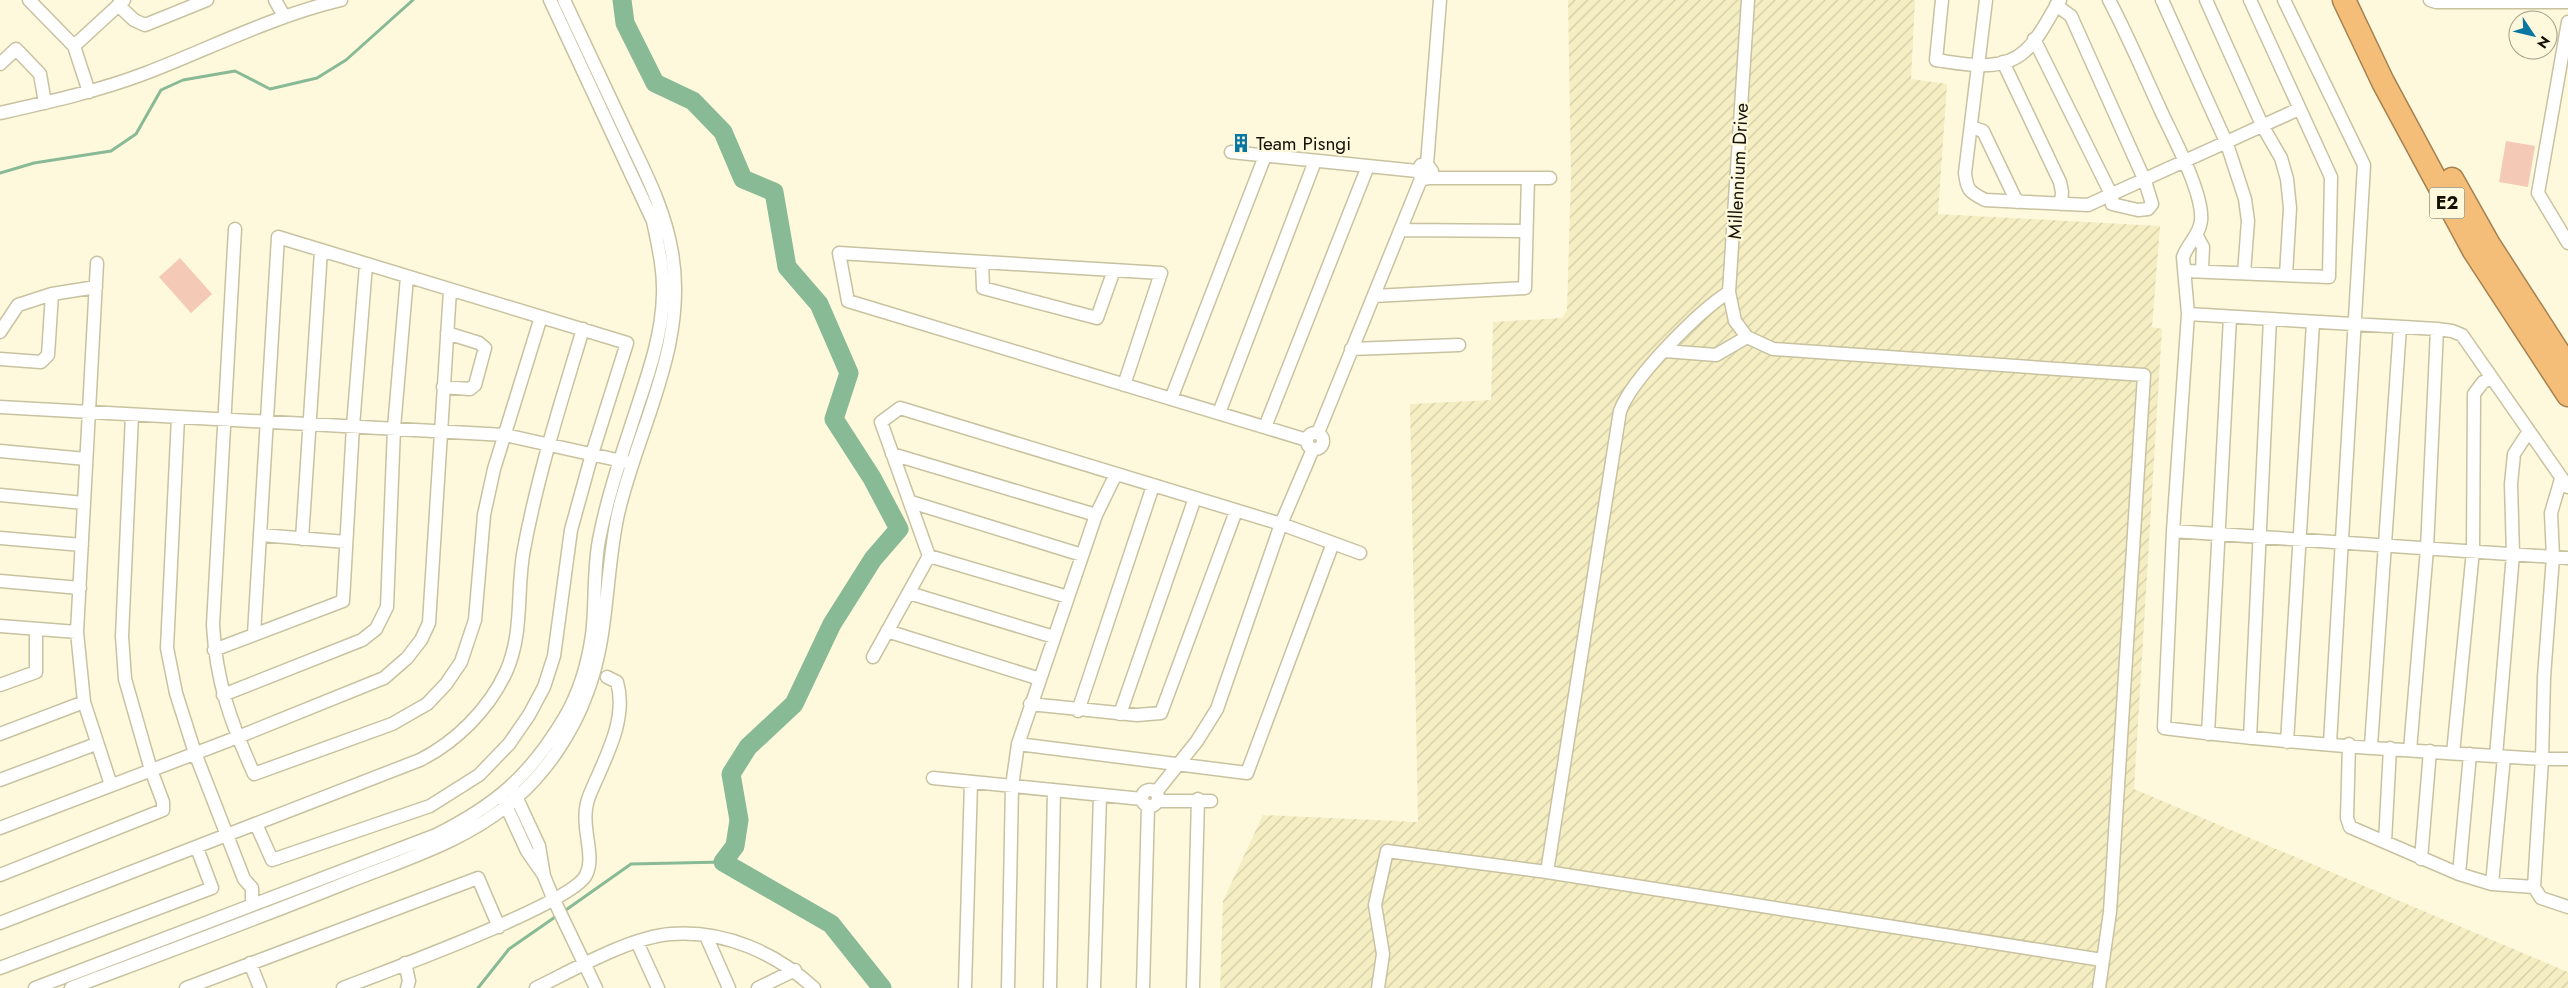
<svg xmlns="http://www.w3.org/2000/svg" width="2568" height="988" font-family="Jost,sans-serif">
	<style>
		.industrial { fill: url(#industrial-furrows) }
		.pitch { fill: #f4c9b5 }
		.lines { fill: none; stroke-linecap: round; stroke-linejoin: round }
		.stream { stroke: #87ba95; stroke-width: 3 }
		.river { stroke: #87ba95; stroke-width: 19 }
		.minor-casing { stroke: #c8c2a0; stroke-width: 15 }
		.motorway-casing { stroke: #a58150; stroke-width: 25 }
		.minor { stroke: #fff; stroke-width: 12 }
		.motorway { stroke: #f4be79; stroke-width: 22 }
		.labels { text-anchor: middle; dominant-baseline: central; stroke-width: 4.5; stroke-linejoin: round; paint-order: stroke }
		.shield { fill: #fef9dd; stroke: #5a5746; stroke-width: 1 }
		.shield-label { font-size: 18px; font-weight: bold; fill: #131105 }
		.poi-label { font-size: 19px; fill: #131105; stroke: #fef9dd; text-anchor: start }
		.street-label { font-size: 19px; fill: #131105; stroke: #fef9dd }
	</style>
	<defs>
		<pattern id="industrial-furrows" width="10" height="10" patternUnits="userSpaceOnUse" patternTransform="scale(1.25)"><rect width="10" height="10" fill="#f5eec3"/><path d="M-1 1l2-2M0 10L10 0M9 11l2-2" fill="none" stroke="#d1cba6"/></pattern>
	</defs>
	<rect width="100%" height="100%" fill="#fef9dd"/>
	<path class="industrial" d="M1568,0H1915L1911,79L1947,84L1938,214L2160,226L2152,327L2162,329L2134,789L2568,972V988H1220L1223,901L1263,815L1418,822L1410,404L1491,400L1493,322L1562,318L1567,310L1571,175Z"/>
	<path class="pitch" d="M2506,141L2535,146L2528,187L2499,182Z
		M180,258L212,294L191,313L159,277Z"/>
	<g class="lines">
		<path class="stream" d="M0,173L34,163L111,151L136,134L161,90L183,80L235,71L270,89L317,78L346,60L413,0
			M563,912L631,864L723,862
			M478,988L509,949L558,915"/>
		<path class="river" d="M622,0L625,23L655,83L693,101L723,132L743,179L774,192L787,267L819,304L849,373L834,419L872,478L899,529L873,559L832,624L794,704L748,747L731,774L739,820L735,846L723,862L831,924L882,988"/>
		<g class="minor-casing">
			<path id="minor" d="M29,0L74,46L89,92
				M275,0L284,16
				M1942,0L1936,60C1965,64 2001,73 2025,51C2040,38 2049,16 2060,0
				M1986,0L1965,173C1967,191 1970,192 1985,200L2088,205L2299,109
				M2109,0C2128,36 2144,74 2161,111C2173,137 2204,194 2201,221C2199,236 2188,243 2183,257L2188,314L2173,531L2164,728C2289,744 2416,751 2542,759H2568
				M2162,0L2227,144L2245,199L2248,221L2244,273
				M2206,0L2263,127L2281,158L2287,179L2290,208L2286,275
				M2284,0L2364,165L2330,743
				M2430,0L2436,2H2568
				M118,5L134,20L145,25L207,0
				M2568,22L2538,193L2568,243
				M2034,39L2112,196V204L2138,210L2148,209L2152,204L2145,181L2071,16L2056,5
				M74,46L124,0
				M2003,62L2060,182L2062,192L2061,204
				M0,64L16,49L40,74L45,103
				M0,113C49,102 99,91 146,73C211,48 273,16 341,0
				M1971,127L1983,131L2017,202
				M1231,152L1417,171
				M1427,164L1421,165L1417,171L1423,179L1429,178L1432,171L1427,164L1440,0
				M1429,178H1550
				M235,229L213,625C216,682 231,723 254,774L392,724L427,704L446,684L461,662L475,620L484,515L494,469L541,317
				M1401,230L1526,231
				M2197,236L2203,247L2202,270
				M982,262L983,288L1097,318L1114,270
				M97,263L77,632L84,702L111,785
				M2186,271L2329,277L2331,177L2250,0
				M1374,296L1525,288L1528,178
				M2188,314L2437,329L2452,331L2462,335L2568,487
				M0,332L18,305L52,294L96,287
				M1747,337L1773,349L2144,375L2110,912L2099,988
				M1747,337L1735,321L1729,292L1748,0
				M1351,349L1459,345
				M1665,351L1716,355L1747,337
				M0,359L41,362L48,355L52,294
				M1124,385L1161,273L839,253L848,301L1307,440
				M443,387L470,389L475,385L485,348L479,343L447,333
				M1171,399L1265,156
				M0,407L505,435L626,462
				M1219,413L1315,161
				M178,417L167,648L176,693L195,753L244,879L252,888V900
				M1265,427L1368,166
				M1318,433L1421,179
				M1307 441a8 8 0 1 1 16 0a8 8 0 1 1-16 0Z
				M0,451L86,459
				M892,454L1096,515
				M2561,479L2551,513L2553,557L2544,677L2542,759L2534,887L2541,898L2568,907
				M0,495L84,503
				M911,502L1082,555
				M2173,531L2568,558
				M261,535L346,542
				M0,538L82,545
				M302,539L321,251
				M929,556L1068,597
				M0,581L80,588
				M909,593L1054,637
				M0,626L77,632
				M887,631L1040,679
				M254,634L278,237L627,343L592,454L571,530L554,656L544,687L529,715L509,744L479,775L430,806L272,860L256,824
				M214,650L343,601L353,426L366,265
				M873,657L929,556L881,422L900,408L1281,524L1360,553
				M0,685L36,672V629
				M223,695L362,640L376,629L387,607L394,428L407,277
				M1030,704L1137,715L1161,713L1236,511
				M1078,711L1153,486
				M1120,714L1195,498
				M0,734L84,702
				M2208,734L2230,317
				M2250,738L2270,319
				M2287,742L2313,323
				M1018,744L1247,773L1333,543
				M2349,744L2347,818L2350,827L2459,874L2492,884L2534,887
				M2371,746L2400,327
				M2410,750L2427,549L2437,329
				M2453,753L2473,551L2474,394L2483,382L2491,379
				M2496,756L2513,554L2511,484L2514,454L2529,431
				M933,778L1142,799
				M0,780L96,744
				M1142 798a8 8 0 1 1 16 0a8 8 0 1 1-16 0Z
				M513,790L539,846L544,876L553,898L596,988
				M1157,791L1197,741L1217,709L1281,524L1313,449
				M503,799L527,851L543,874
				M1158,801H1211
				M0,828L238,737L384,678L407,658L421,640L429,623L450,290
				M2385,842L2390,748
				M2421,859L2430,751
				M1547,872L1620,411C1633,377 1699,311 1729,292
				M2459,874L2470,754
				M0,875L163,810V802L151,770L125,679L122,636L132,415
				M2492,884L2504,757
				M0,923L420,760C456,742 489,709 506,672C524,632 516,590 524,549C538,474 561,402 583,329
				M706,936L729,988
				M637,942L658,988
				M250,963L260,988
				M405,963L409,981L407,988
				M0,968L212,888L197,848
				M35,988L436,835C496,805 530,776 565,717C579,693 588,663 592,635C596,604 593,572 599,540C607,498 621,457 634,417C647,377 662,337 663,295C664,270 658,245 653,221L550,0
				M71,988C164,953 256,919 348,882C406,859 469,840 516,798C547,771 573,732 587,693C609,636 605,573 618,514C638,427 688,346 672,253C665,210 646,174 627,134C606,90 585,45 564,0
				M186,988L478,878L499,927
				M343,988C381,973 572,904 586,875C597,853 577,824 590,794C604,760 628,720 617,682L607,677
				M536,988C573,970 630,937 671,934C725,930 776,953 814,988
				M758,988L795,970
				M965,988L971,782
				M1008,988L1012,786L1018,744L1096,515L1116,474
				M1050,988L1054,790
				M1094,988L1100,795
				M1143,988L1148,807
				M1193,988L1198,799
				M1378,988L1383,954L1375,905L1387,851L1547,872L2102,960"/>
		</g>
		<g class="motorway-casing">
			<path id="motorway" d="M2344,0L2383,82L2474,251L2568,395
				M2452,179L2488,243L2568,367"/>
		</g>
		<use href="#minor" class="minor"/>
		<use href="#motorway" class="motorway"/>
	</g>
	<defs>
		<g id="building-bare" transform="scale(1.5)"><path d="M-4-6H4V6H1V3H-1V6H-4ZM-2.5-4.3h1.7v1.8h-1.7ZM.8-4.3h1.7v1.8H.8ZM-2.5-1h1.7V.8h-1.7ZM.8-1h1.7V.8H.8Z" fill="#0878a2" stroke="#fef9dd" stroke-width="2.5" paint-order="stroke"/></g>
	</defs>
	<g fill-rule="evenodd">
		<use href="#building-bare" x="1241" y="143"/>
	</g>
	<g class="labels">
		<rect class="shield" x="2429.5" y="187.5" width="35" height="31" rx="4"/>
		<g class="shield-label">
			<text x="2447" y="203">E2</text>
		</g>
		<g class="poi-label">
			<text x="1256" y="143">Team Pisngi</text>
		</g>
		<g class="street-label">
			<text transform="translate(1738 171) rotate(-87)">Millennium Drive</text>
		</g>
	</g>
	<g transform="translate(2533 35) rotate(125)"><circle r="24" fill="#fef9dd" stroke="#a09c87"/>
	<path d="M0-4L9 19L0 12L-9 19Z" fill="#0878a2"/>
	<text y="-8" font-size="14" font-weight="bold" text-anchor="middle" fill="#131105">N</text>
	</g>
</svg>
